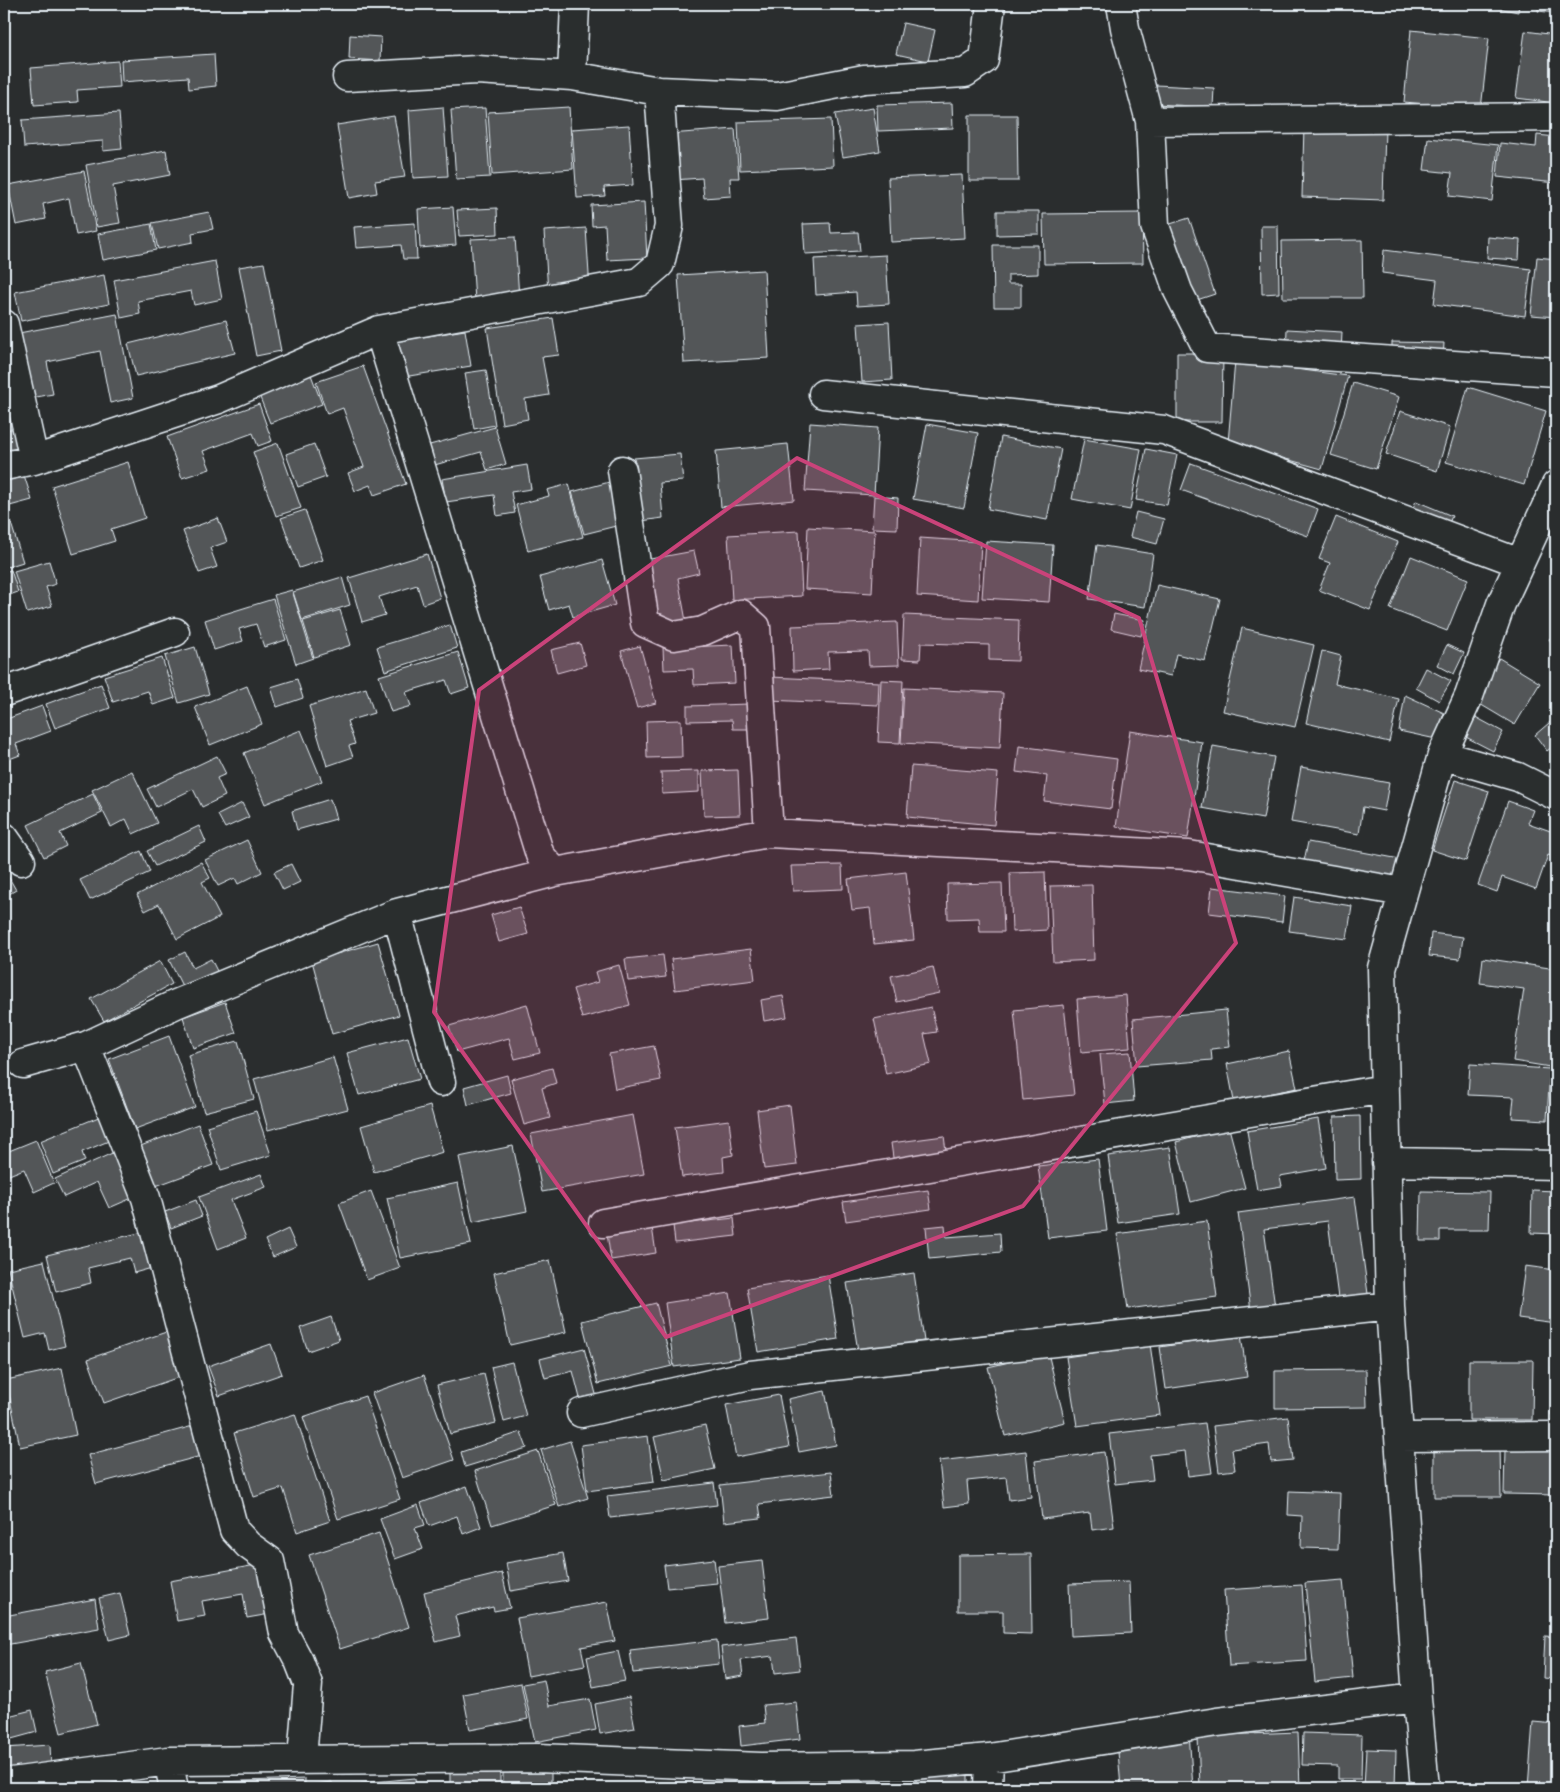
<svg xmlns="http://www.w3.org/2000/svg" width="1560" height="1792" font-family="'Patrick Hand',sans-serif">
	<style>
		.building { fill: #535759; stroke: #e8f1f8 }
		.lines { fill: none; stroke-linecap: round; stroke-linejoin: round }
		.minor-casing { stroke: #e8f1f8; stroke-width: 31 }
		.minor { stroke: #2a2d2e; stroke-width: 28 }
		.marked { fill: #ca437a; fill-opacity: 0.2; stroke: #ca437a; stroke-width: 4; stroke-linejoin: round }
	</style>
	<rect width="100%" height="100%" fill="#2a2d2e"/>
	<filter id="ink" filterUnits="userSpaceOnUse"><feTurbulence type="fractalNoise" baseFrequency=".02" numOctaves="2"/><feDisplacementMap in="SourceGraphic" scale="10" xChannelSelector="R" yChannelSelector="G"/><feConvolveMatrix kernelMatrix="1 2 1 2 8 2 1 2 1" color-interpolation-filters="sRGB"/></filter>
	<g filter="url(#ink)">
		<path class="building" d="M1478,4H1519L1518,12Z
			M1538,4H1556V13L1538,11Z
			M903,23L935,30L928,61L896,54Z
			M1411,30L1489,38L1481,109L1404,102Z
			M1525,31L1556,35V103L1516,98Z
			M350,35L381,37L380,61L349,59Z
			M214,54L216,86L189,89L188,77L122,82L121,60Z
			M118,61L120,87L77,90L78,102L34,105L31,68Z
			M1156,85L1214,88L1213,107L1155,104Z
			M952,103L953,128L878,131L877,105Z
			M443,107L448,176L413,178L409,110Z
			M569,107L573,169L492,175L488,112Z
			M485,108L490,177L456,179L451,110Z
			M873,108L880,151L843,157L835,114Z
			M119,113L122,149L103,151V141L24,147L22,120Z
			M969,115H1017L1018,181H969Z
			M394,116L405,177L375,181L377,193L349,198L337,125Z
			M831,119L833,166L740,170L738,122Z
			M629,125L633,185L604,187L605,196L577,198L572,129Z
			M1304,126L1385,128L1383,200L1302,197Z
			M735,129L739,178H730L731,196L704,198L702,178L673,180L669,134Z
			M1537,135L1556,137V183L1497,177L1500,143L1536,147Z
			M1428,138L1498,145L1492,201L1449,196L1452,173L1424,170Z
			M166,150L170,175L113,186L120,223L97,227L86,165Z
			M84,171L96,231L76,235L69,198L43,204L46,219L16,225L8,185Z
			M962,175L965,238L891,242L888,178Z
			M644,202L647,258L607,260L605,225L592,226L591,205Z
			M453,207L456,245L420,248L418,209Z
			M497,208L498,234L459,236L457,210Z
			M997,211H1039V234L997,235Z
			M209,212L213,229L192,233L193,242L158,249L152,223Z
			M1142,213L1143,263L1044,264L1043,214Z
			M1189,218L1215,294L1191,302L1164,226Z
			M415,223L417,259H403L401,245L356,248L354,227Z
			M830,223L831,233L858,232L860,251L805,254L803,224Z
			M151,224L156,250L103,260L98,234Z
			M1261,226H1278L1279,293L1262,294Z
			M586,228L590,290L548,292L544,231Z
			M515,237L519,298L475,301L471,239Z
			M1488,237L1520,240L1519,260L1487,258Z
			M1362,240L1363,298H1283L1282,241Z
			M993,245H1038V274L1008,275V284H1021V307H994Z
			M1384,250L1531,269L1525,316L1434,304L1437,280L1382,273Z
			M886,255L889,304L857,306L856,292L816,295L814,259Z
			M1537,257L1556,259V317L1531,315Z
			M215,261L222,299L194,305L191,291L138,301L140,314L121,318L114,280Z
			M264,263L281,351L256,356L239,267Z
			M764,270L769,358L684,363L678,275Z
			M104,275L109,304L21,321L15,292Z
			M117,314L133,398L110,403L100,351L47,362L53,394L31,398L19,333Z
			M553,318L559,355L542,357L549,395L525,399L528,419L502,424L487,328Z
			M226,320L235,353L136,376L128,344Z
			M889,322L892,380L862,382L858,324Z
			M1287,329L1342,332L1341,354L1286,351Z
			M465,330L471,366L403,377L397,341Z
			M1392,342L1444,343L1443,359L1392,358Z
			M1177,353H1223L1222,422H1177Z
			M1235,361L1348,376L1322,469L1228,443Z
			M363,366L406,484L374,495L370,485L355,491L348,473L364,467L343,408L327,414L316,382Z
			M486,370L495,425L474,429L465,373Z
			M310,372L322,404L270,423L257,390Z
			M1353,383L1399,397L1376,469L1331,455Z
			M1468,387L1546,411L1524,485L1446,462Z
			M259,404L272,441L258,446L253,433L203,451L210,469L182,478L167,437Z
			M1400,411L1450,427L1437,471L1386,454Z
			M810,423L878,428L874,495L805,491Z
			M927,424L978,433L964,508L913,499Z
			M495,427L506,464L487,470L481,452L431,466L426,446Z
			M16,428L21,452L4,456V430Z
			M1001,437L1061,449L1047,520L988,509Z
			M1084,439L1141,449L1130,510L1072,499Z
			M278,443L301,508L276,516L253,452Z
			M314,444L326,477L298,487L286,454Z
			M788,444L794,500L721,507L716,451Z
			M1146,449L1177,455L1167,505L1136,500Z
			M680,454L683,481L660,483L663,518L641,521L634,458Z
			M128,462L145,518L111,529L115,541L73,554L52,486Z
			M1191,463L1318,509L1308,536L1181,490Z
			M527,465L531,489L511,492L515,513L497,516L494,495L446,502L442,479Z
			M23,472L32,500L6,507L23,562L4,568V479Z
			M617,480L628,523L584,534L572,492Z
			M569,484L583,537L528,551L516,505L549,496L547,490Z
			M874,496L898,498L897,529L872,528Z
			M1416,501L1452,516L1445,532L1409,517Z
			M305,510L323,560L299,568L281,518Z
			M1136,512L1164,519L1157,544L1130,537Z
			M1336,517L1398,542L1370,610L1319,590L1330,563L1319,559Z
			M218,518L227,542L210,548L217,567L199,573L183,531Z
			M808,527L875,531L872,593L805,589Z
			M799,531L802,596L732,600L728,535Z
			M920,538L981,542L978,600L917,596Z
			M986,541L1053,545L1049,602L982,598Z
			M1097,545L1153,554L1145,607L1089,599Z
			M694,551L699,573L678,578L686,621L659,627L645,560Z
			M427,554L440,598L423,604L417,585L379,597L385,615L362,622L349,578Z
			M1411,556L1468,579L1447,631L1390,609Z
			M602,560L615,605L573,617L569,604L549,610L540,577Z
			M49,561L56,584L46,587L52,606L27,613L14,571Z
			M11,570L18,592L4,597V572Z
			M342,577L350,605L302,620L293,592Z
			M1157,585L1220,599L1205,661L1176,654L1171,676L1138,669Z
			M292,590L313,658L296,664L274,595Z
			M273,599L286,640L264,647L256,624L239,629L243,641L214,650L205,620Z
			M340,610L351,645L314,657L303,621Z
			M1114,614L1145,620L1141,636L1111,629Z
			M904,615L1019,620L1018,661L989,660V645L921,643L920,660L902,659Z
			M897,622L899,665L869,666L868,651L828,652L829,669L793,671L792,626Z
			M450,625L457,648L385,671L377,647Z
			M1242,628L1314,645L1295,727L1223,711Z
			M1556,634V649L1549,639Z
			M580,643L586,665L557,673L551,650Z
			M733,645L735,683L694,685L693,669L664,670L663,648Z
			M1447,645L1464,653L1454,674L1437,665Z
			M640,646L656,703L637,708L621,651Z
			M195,647L209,694L179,703L165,656Z
			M1322,651L1341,656L1335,684L1399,699L1389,742L1306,723Z
			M458,652L469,688L451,694L446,680L406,692L411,706L391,712L379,676Z
			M162,658L175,698L153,705L148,691L113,702L104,676Z
			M1499,658L1540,683L1515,725L1473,700Z
			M1426,668L1451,681L1439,701L1416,688Z
			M770,677L879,682L878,705L769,700Z
			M297,679L303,698L277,707L271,687Z
			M881,680L903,681L900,743L878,742Z
			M101,684L110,708L55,728L46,704Z
			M247,686L262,724L210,745L195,707Z
			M366,688L374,713L347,721L355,744L349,746L353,757L327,766L309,706Z
			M904,688L1003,693L1000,748L901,743Z
			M1405,695L1444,713L1436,739L1399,731Z
			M749,704L750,729H733L732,720L687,721V706Z
			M42,706L51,731L16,744L20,755L4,761V720Z
			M1470,714L1503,732L1493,751L1460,734Z
			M1556,717V744L1547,751L1535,735Z
			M681,720L682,757L647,758L646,721Z
			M301,730L322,781L265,804L244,753Z
			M1130,731L1202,742L1188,838L1116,827Z
			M1019,746L1117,759L1111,809L1044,801L1047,776L1016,772Z
			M1213,746L1274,757L1263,819L1202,808Z
			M217,756L226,774L217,778L225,796L202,807L193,789L156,807L147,789Z
			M911,766L998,773L994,825L907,817Z
			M1301,767L1389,783L1384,811L1363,807L1359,834L1291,822Z
			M738,770L740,815L704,816L702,771Z
			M132,771L157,823L133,834L126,819L111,827L92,790Z
			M699,771V792L662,794L661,772Z
			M1455,780L1489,791L1466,861L1432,850Z
			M93,794L102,813L60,833L66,846L44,857L28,825Z
			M330,799L336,819L297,830L292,811Z
			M1508,801L1533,810L1528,823L1556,833V858L1548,855L1536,889L1502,877L1497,892L1478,885Z
			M242,803L249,817L225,828L218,815Z
			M199,826L206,842L155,866L147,851Z
			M247,840L262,872L238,884L235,878L218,886L205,860Z
			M1308,842L1400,859L1395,888L1302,871Z
			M141,851L150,872L90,900L80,880Z
			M201,862L210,878L202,882L220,917L177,939L159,904L145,911L137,895Z
			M291,864L300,882L283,890L274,872Z
			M842,865L843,889L793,891L791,866Z
			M4,869L16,890L4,897Z
			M906,872L914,940L874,944L870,908L852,910L848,879Z
			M1045,872L1047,930L1012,932L1010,873Z
			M1002,883L1004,932H980L979,918L948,919L947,884Z
			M1092,885L1094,960L1053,962L1050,886Z
			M1212,887L1285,896L1282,922L1209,913Z
			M1294,897L1352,906L1347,939L1289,931Z
			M519,907L528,934L499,942L491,915Z
			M1431,933L1463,937L1460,959L1429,956Z
			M378,942L399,1015L332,1034L312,961Z
			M751,949L755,980L675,990L671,959Z
			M185,952L193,968L211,959L219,975L185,992L169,960Z
			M663,955L666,977L628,981L625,959Z
			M1483,958L1556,969V1026L1550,1067L1513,1061L1524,989L1480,983Z
			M160,961L172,984L104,1021L91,999Z
			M619,965L630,1005L582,1018L573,989L598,982L595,972Z
			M933,967L939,993L897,1002L891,976Z
			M1126,995L1130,1048L1081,1052L1077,999Z
			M783,996L787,1017L764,1021L761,1000Z
			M225,1002L236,1033L193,1048L183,1017Z
			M527,1004L540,1053L515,1059L509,1038L457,1052L449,1026Z
			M1064,1005L1074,1095L1023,1100L1014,1010Z
			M931,1007L937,1032L924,1034L931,1064L886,1074L874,1019Z
			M1226,1010L1230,1047L1211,1049L1212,1060L1137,1066L1133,1019Z
			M169,1036L195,1107L135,1129L109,1059Z
			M408,1037L420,1079L359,1095L347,1053Z
			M238,1041L254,1099L204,1112L188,1055Z
			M654,1046L661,1080L615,1089L609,1054Z
			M1289,1051L1297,1088L1234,1101L1227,1064Z
			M1130,1052L1134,1101L1105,1104L1100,1054Z
			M333,1057L348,1109L268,1130L254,1079Z
			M1470,1064L1550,1069L1547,1120L1512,1118L1514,1097L1468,1095Z
			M552,1068L556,1083L542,1088L550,1118L524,1125L511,1079Z
			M507,1075L511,1093L468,1105L464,1087Z
			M790,1105L797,1165L764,1169L757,1110Z
			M430,1106L443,1152L374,1172L361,1126Z
			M256,1111L271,1155L221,1170L207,1126Z
			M106,1114L116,1138L82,1152L85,1161L53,1174L40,1141Z
			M633,1115L644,1174L542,1192L531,1134Z
			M1360,1116L1361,1179L1335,1180L1334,1117Z
			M1318,1119L1326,1168L1280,1176L1282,1186L1257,1190L1247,1131Z
			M729,1120L733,1155L723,1157L724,1172L682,1177L675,1127Z
			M198,1124L213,1165L153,1187L138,1147Z
			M1229,1128L1245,1188L1191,1202L1176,1142Z
			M944,1136L947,1158L894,1165L891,1143Z
			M36,1140L54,1183L34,1192L24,1169L4,1177V1153Z
			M513,1146L527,1211L473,1222L459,1157Z
			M1170,1147L1180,1214L1118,1223L1108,1156Z
			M119,1150L139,1195L109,1208L97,1182L64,1197L55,1179Z
			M1098,1159L1107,1231L1048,1238L1038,1166Z
			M261,1174L266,1187L231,1200L246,1238L218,1249L199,1197Z
			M458,1183L471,1244L400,1258L387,1198Z
			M4,1185L11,1201L4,1204Z
			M928,1190L931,1209L846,1221L843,1202Z
			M1532,1190L1556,1191V1234L1531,1233Z
			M371,1191L400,1268L367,1280L339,1203Z
			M1421,1191L1490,1192L1489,1230H1440V1241H1420Z
			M1355,1197L1368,1294L1338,1298L1328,1221L1264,1229L1275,1307L1251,1311L1238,1213Z
			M196,1200L202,1216L171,1228L165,1212Z
			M734,1218L736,1236L675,1243L673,1225Z
			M1207,1221L1217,1297L1128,1309L1117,1234Z
			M945,1225L946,1237L1000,1233L1001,1252L929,1259L926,1227Z
			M652,1227L656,1253L611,1260L607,1234Z
			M288,1229L296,1247L273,1257L265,1240Z
			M143,1232L152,1268L134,1273L130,1258L88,1268L91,1283L56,1292L47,1255Z
			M550,1260L566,1332L510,1345L494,1273Z
			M44,1261L65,1346L49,1350L45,1333L25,1338L8,1269Z
			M1525,1266L1556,1270V1323L1518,1318Z
			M914,1273L924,1341L858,1351L847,1283Z
			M828,1275L838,1339L758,1352L747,1288Z
			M730,1293L740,1358L674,1367L665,1303Z
			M656,1303L672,1366L598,1384L582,1321Z
			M331,1317L339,1340L308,1351L300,1328Z
			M172,1330L188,1374L104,1403L88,1359Z
			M1241,1335L1247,1377L1166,1389L1160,1347Z
			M271,1344L282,1374L219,1396L208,1366Z
			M1150,1344L1160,1415L1077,1426L1066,1357Z
			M584,1348L598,1402L582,1406L573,1371L545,1378L540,1359Z
			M1048,1353L1065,1422L1005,1436L988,1367Z
			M1469,1360H1533L1532,1420H1469Z
			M512,1362L526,1416L504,1422L491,1367Z
			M1552,1366H1556V1415H1551Z
			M62,1368L76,1435L20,1447L6,1380Z
			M1366,1370L1367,1407L1275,1408V1371Z
			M484,1374L496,1423L450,1434L437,1385Z
			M424,1375L454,1460L402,1478L372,1393Z
			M825,1391L836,1445L799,1452L788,1399Z
			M779,1395L789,1447L736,1457L726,1405Z
			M365,1396L400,1499L338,1519L303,1417Z
			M295,1414L330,1521L297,1532L283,1488L254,1497L234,1433Z
			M1288,1417L1293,1460L1271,1462L1269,1444L1232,1449L1235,1470L1219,1472L1213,1426Z
			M1205,1423L1212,1473L1188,1476L1185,1451L1150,1455L1153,1480L1115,1484L1109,1434Z
			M705,1425L715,1469L664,1480L654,1437Z
			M193,1426L201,1456L96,1484L88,1455Z
			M521,1432L527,1448L465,1467L461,1452Z
			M648,1436L654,1482L587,1491L581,1445Z
			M570,1441L588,1498L559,1507L541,1450Z
			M1434,1446H1500L1501,1497H1434Z
			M1505,1449L1556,1450V1495L1504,1494Z
			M538,1451L556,1505L492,1525L475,1471Z
			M1026,1451L1031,1497L1009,1500L1006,1477L967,1481L969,1504L944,1507L939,1461Z
			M1104,1452L1114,1527L1092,1530L1090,1513L1042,1519L1035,1461Z
			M831,1472L834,1495L759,1504L761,1518L724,1522L720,1485Z
			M714,1483L717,1505L610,1518L607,1496Z
			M467,1486L481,1527L463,1534L457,1516L429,1526L421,1503Z
			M1289,1491L1340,1493L1338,1549L1301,1548L1302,1516L1288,1515Z
			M418,1505L425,1525L415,1528L423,1549L395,1559L380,1519Z
			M379,1533L409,1627L340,1649L309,1555Z
			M563,1553L568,1581L511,1591L506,1563Z
			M1031,1554L1032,1634L1003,1633V1611H958V1555Z
			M714,1559L717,1583L667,1588L664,1565Z
			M762,1561L769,1618L725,1623L718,1566Z
			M261,1564L270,1614L247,1618L243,1594L202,1601L205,1616L177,1621L170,1581Z
			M502,1573L510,1608L494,1611L493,1607L455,1616L460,1636L436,1642L424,1592Z
			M1343,1580L1353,1678L1315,1682L1305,1583Z
			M1129,1582L1131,1633L1071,1636L1069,1584Z
			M1302,1585L1307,1661L1229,1666L1224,1590Z
			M120,1593L130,1635L109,1640L99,1598Z
			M95,1599L99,1628L5,1645L4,1616Z
			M607,1602L615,1641L581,1647L585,1665L528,1676L517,1618Z
			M1545,1636L1556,1637V1679L1543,1678Z
			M796,1638L800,1670L775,1673L773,1656L741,1660L743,1676L725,1679L721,1647Z
			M717,1640L719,1664L633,1673L630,1650Z
			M618,1651L625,1681L593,1687L587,1657Z
			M81,1663L97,1724L61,1733L45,1672Z
			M544,1680L549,1706L590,1699L596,1730L535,1742L523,1684Z
			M521,1683L528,1719L470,1730L463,1694Z
			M629,1697L635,1728L600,1734L595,1704Z
			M796,1702L800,1739L741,1746L739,1726L765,1723L763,1705Z
			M32,1710L37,1732L4,1741V1717Z
			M1533,1722L1556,1724V1788H1528Z
			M1298,1732L1300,1788H1200L1198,1736Z
			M1189,1733L1193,1788H1121L1117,1739Z
			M1303,1733L1362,1735L1361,1779H1338V1766L1302,1765Z
			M50,1745L51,1766L4,1770V1748Z
			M1366,1749L1396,1750L1395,1788H1364Z
			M500,1770V1788H450V1771Z
			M916,1772H968V1788H916Z
			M503,1773H551V1788H503Z
			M415,1778L416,1788H334V1786Z
			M305,1779V1788H189L188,1783Z
			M332,1782L333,1788H309L308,1785Z"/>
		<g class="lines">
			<g class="minor-casing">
				<path id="minor" d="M1121,4L1125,28L1150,121L1155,226L1178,291L1207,348L1556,372
					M572,76L575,4
					M347,77L477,70L572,76L659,91L777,96L864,79L965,73L984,60L991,4
					M1150,121L1556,117
					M4,324L34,460
					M379,330L540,855L555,872
					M823,394L1164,430L1520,563
					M4,466L34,460L219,399L379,330L639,282L660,264L669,226L659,91
					M622,470L645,623L674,636L703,631L741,614L756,627L769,833
					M4,692L175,632
					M1442,755L1518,777L1556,796
					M4,837L21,861
					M397,913L441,1082
					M86,1046L146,1198L234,1530L248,1545L270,1561L284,1633L299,1661L308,1684L302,1759
					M23,1064L86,1046L176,1004L397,913L555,872L769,833L1189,855L1403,892
					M1386,1162L1556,1165
					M603,1223L1384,1089
					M581,1413L750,1375L1390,1306
					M1399,1437L1556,1436
					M168,1761L174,1788
					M4,1783L168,1761L538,1758L761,1767L914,1765L989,1758L1217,1722L1417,1698
					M988,1788L989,1758
					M1425,1788L1417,1698L1390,1306L1382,968L1442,755L1469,696L1501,604L1556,485"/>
			</g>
			<use href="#minor" class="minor"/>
		</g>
	</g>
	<path class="marked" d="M797,458L1139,618L1236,943L1023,1206L666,1337L434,1012L479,690Z"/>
	<rect width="1560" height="1792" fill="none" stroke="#2a2d2e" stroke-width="20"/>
	<rect x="10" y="10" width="1540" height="1772" fill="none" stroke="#e8f1f8" stroke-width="2" filter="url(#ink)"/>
</svg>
